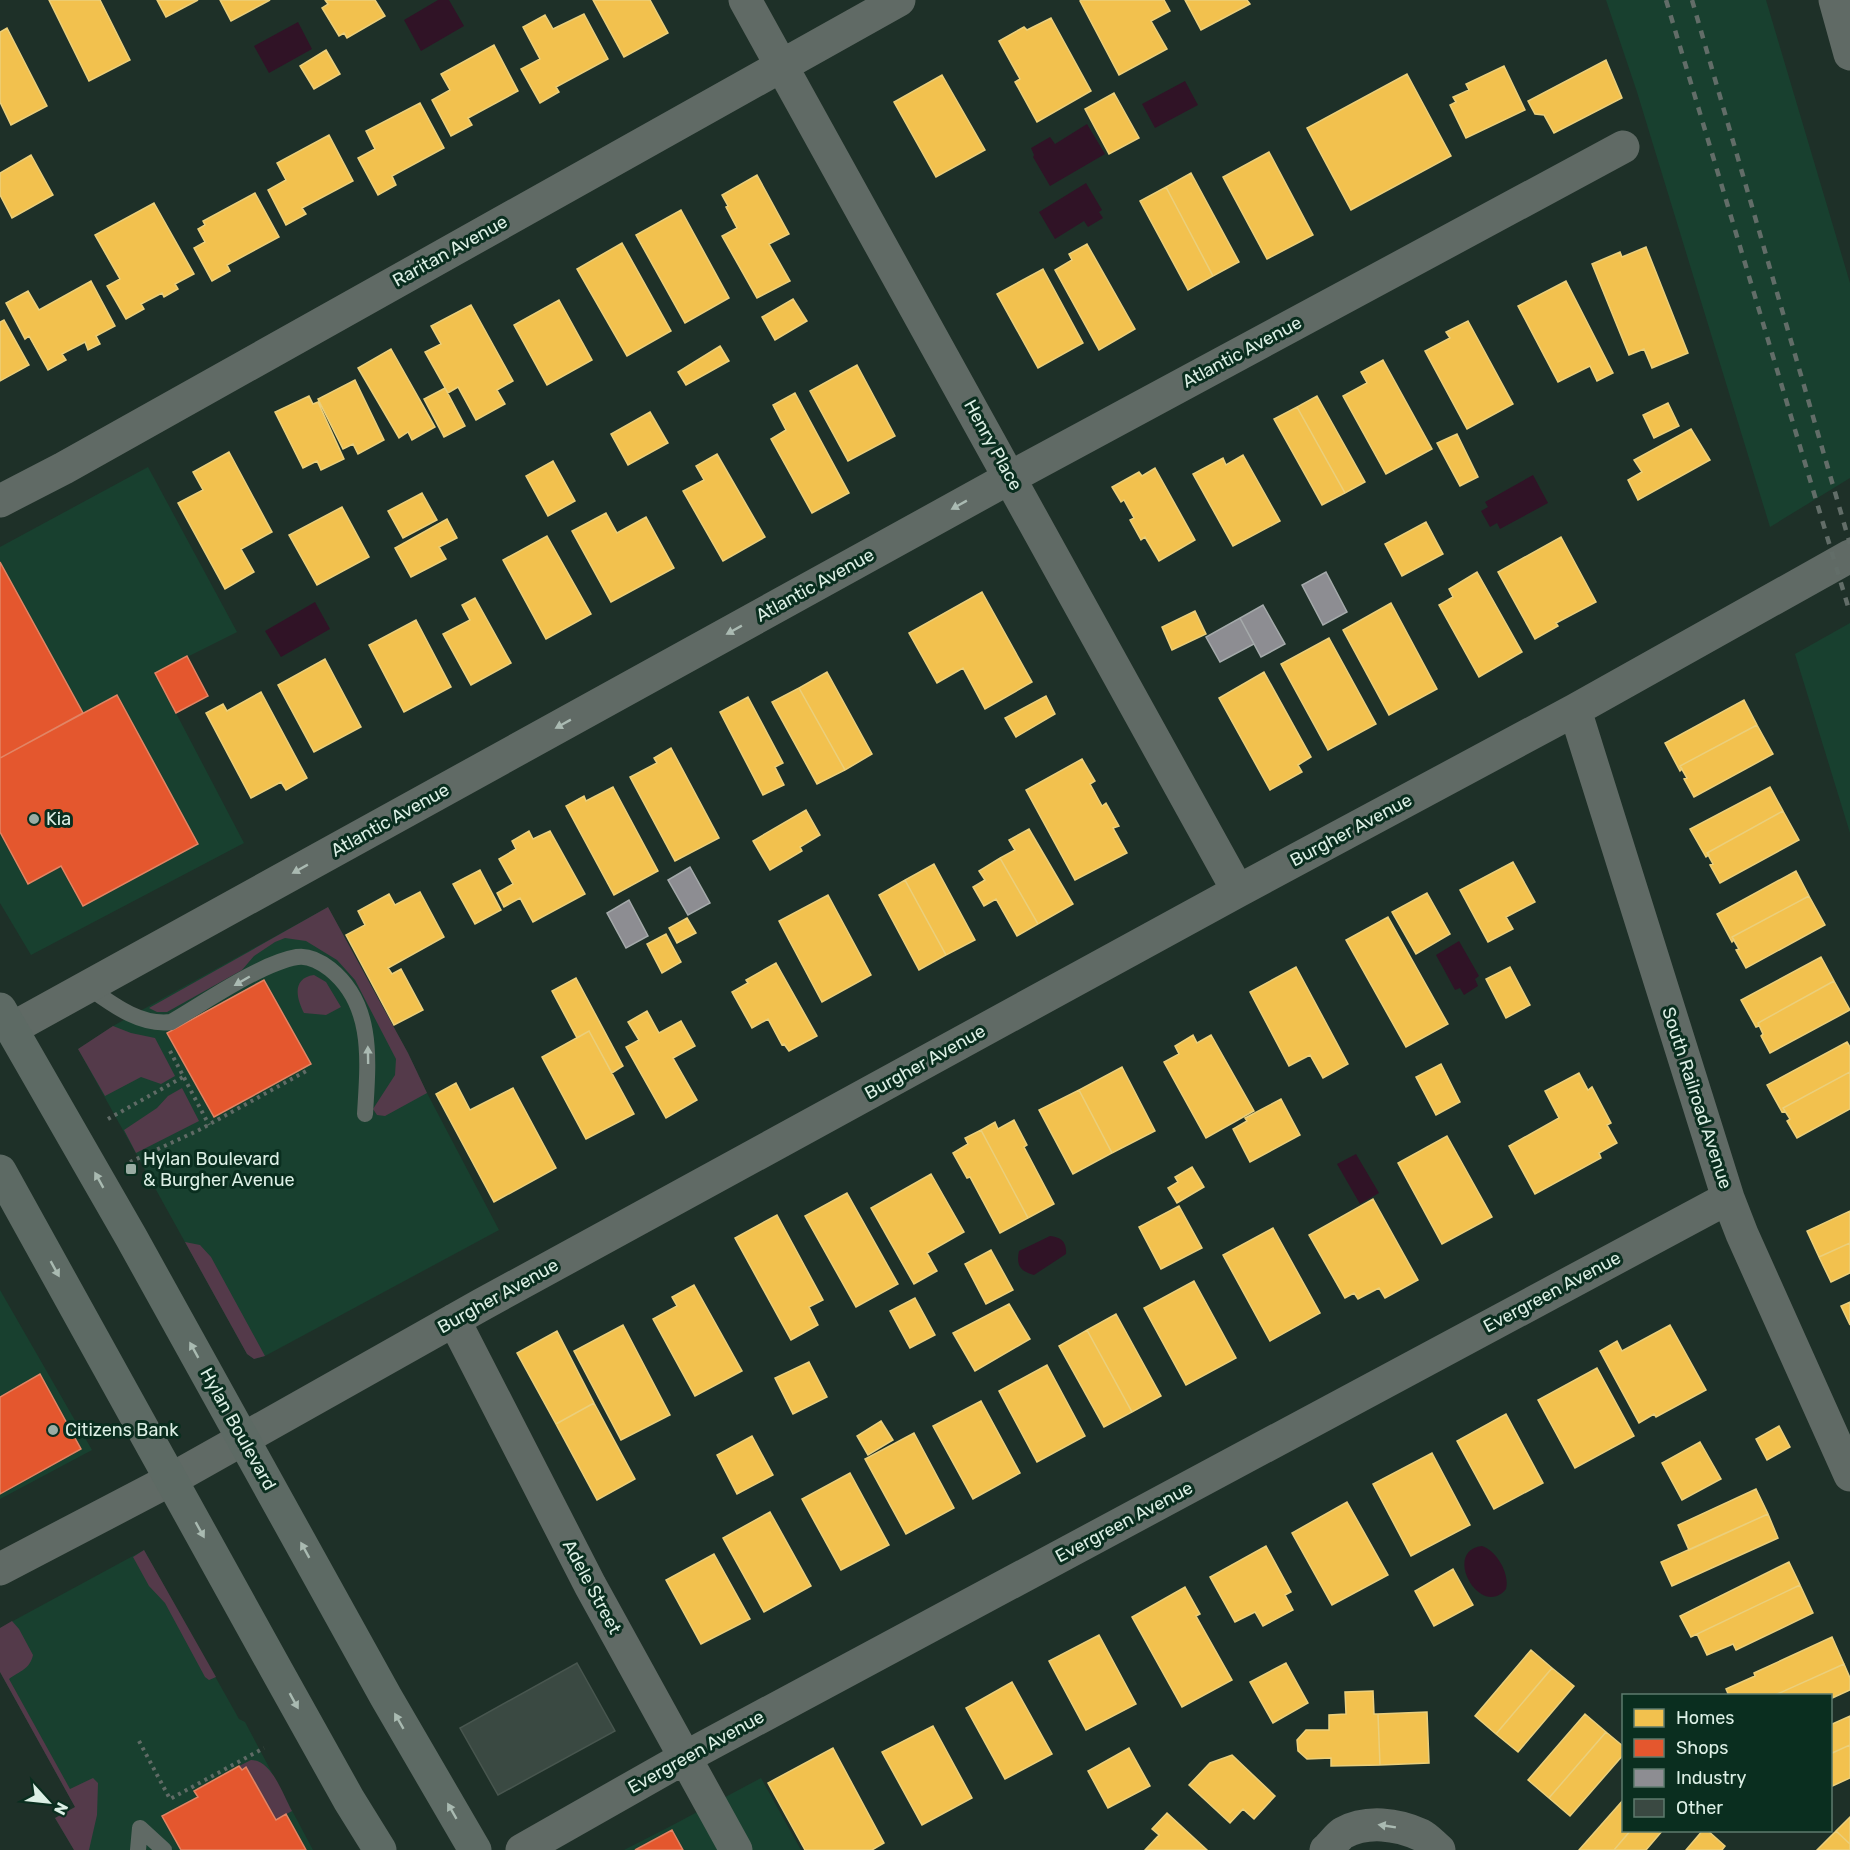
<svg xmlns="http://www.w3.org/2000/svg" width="1850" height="1850" font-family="Rubik,sans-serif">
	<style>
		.built { fill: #18402f }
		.green { fill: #543a4a }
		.water { fill: #301326 }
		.homes { fill: #f2c14e; stroke: #ebcf7b; stroke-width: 1.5 }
		.shops { fill: #e4572e; stroke: #e28565; stroke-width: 1.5 }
		.industry { fill: #8d8d92; stroke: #a5aaab; stroke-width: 1.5 }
		.building { fill: #3a4942; stroke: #48564f; stroke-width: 1.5 }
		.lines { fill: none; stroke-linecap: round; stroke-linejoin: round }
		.path { stroke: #606b66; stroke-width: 4; stroke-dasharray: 3 4.5; stroke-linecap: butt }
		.service { stroke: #606a65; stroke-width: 16 }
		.minor { stroke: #606a65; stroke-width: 33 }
		.primary { stroke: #5d6a64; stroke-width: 33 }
		.rail { stroke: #626d68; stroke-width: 4.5; stroke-dasharray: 8 8; stroke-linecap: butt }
		.oneway { fill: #aabab2 }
		.oneway2 { fill: #a9bab1 }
		.poi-dot { fill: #9aaca3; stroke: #0a2e1f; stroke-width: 2 }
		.labels { text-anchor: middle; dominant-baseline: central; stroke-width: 6; stroke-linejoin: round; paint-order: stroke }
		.street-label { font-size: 18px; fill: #dcefe5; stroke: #0a2e1f }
		.poi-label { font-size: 18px; fill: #dcefe5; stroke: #0a2e1f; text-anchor: start }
	</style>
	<rect width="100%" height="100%" fill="#1e3028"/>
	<path class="built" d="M1606,0H1766L1850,283V478L1770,527L1637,92Z
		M148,467L237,632L155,673L244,843L31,955L0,903V547Z
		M1850,623V833L1795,654Z
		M328,907L408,1053L427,1093L499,1230L265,1356L254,1359L247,1354L78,1049L113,1026Z
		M0,1290L92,1450L0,1499Z
		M144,1550L239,1719L245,1722L313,1850H74L55,1818L75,1807L0,1672V1628Z
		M761,1778L801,1850H624L671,1826Z"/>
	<path class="green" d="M328,907L408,1053L427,1093L385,1116L377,1115L373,1109L395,1075L396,1059L355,980L337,960L306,941L285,938L275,942L254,956L242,970L167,1012H157L149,1008Z
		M314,975L326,982L341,1007L326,1015L304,1013C296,998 292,978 314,975Z
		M113,1026L131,1033L155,1038L175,1076L161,1084L141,1077L105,1096L78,1049Z
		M182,1088L199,1121L136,1153L124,1130L157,1108L168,1096Z
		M185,1242L200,1245L211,1257L265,1356L254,1359L247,1354Z
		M144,1550L216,1677L209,1680L205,1677L165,1603L149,1586L133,1557Z
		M12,1621L19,1629L33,1655C30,1669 20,1671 9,1679L70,1789L93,1778L98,1783L97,1815L89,1850H74L55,1818L75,1807L0,1672V1628Z
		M251,1760C272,1760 283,1795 292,1811L276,1820L246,1767L242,1770L239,1766Z"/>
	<path class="water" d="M438,0H449L464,26L421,51L404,20Z
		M298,22L312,49L269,73L254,46Z
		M1185,81L1198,105L1155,128L1142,104Z
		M1087,124L1105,154L1050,186L1033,157L1034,155L1031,148L1050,137L1055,144Z
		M1086,183L1102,210L1099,212L1103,218L1088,227L1084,221L1055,239L1039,212Z
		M1533,475L1548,503L1500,529L1497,523L1490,527L1481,511L1488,507L1485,502Z
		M315,602L330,629L281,657L265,631Z
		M1459,941L1479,976L1475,979L1478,986L1464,995L1460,988L1455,990L1436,955Z
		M1356,1154L1379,1193L1360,1204L1337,1164Z
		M1050,1236C1061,1237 1067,1242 1066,1254L1034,1275C1020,1271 1016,1265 1019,1251Z
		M1482,1546C1497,1551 1510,1574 1506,1589C1481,1620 1441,1551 1482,1546Z"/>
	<path class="homes" d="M49,0H100L130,60L89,81Z
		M157,0H198L166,17Z
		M220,0H270L231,21Z
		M325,0H375L385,16L347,38L344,33L339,36L322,8L328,4Z
		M593,0H650L668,33L624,57Z
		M1081,0H1164L1170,11L1151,21L1167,49L1119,75L1080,1Z
		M1185,0H1247L1250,4L1201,30Z
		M584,14L608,59L556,87L559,92L540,103L521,69L540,59L523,27L545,15L553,29Z
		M1051,18L1091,91L1037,122L1015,82L1020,79L999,41L1024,27L1027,30Z
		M7,28L47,106L11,125L0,102V32Z
		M494,45L518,91L468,118L472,125L451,136L432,100L450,90L441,74Z
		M326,50L340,74L314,89L300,66Z
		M1606,60L1622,98L1554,133L1544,115L1535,114L1528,101Z
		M1504,66L1525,110L1466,138L1450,105L1456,102L1453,97L1469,90L1466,84Z
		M1407,74L1451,156L1351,210L1307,128Z
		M942,75L985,150L936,177L894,102Z
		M1114,93L1139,138L1109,154L1085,109Z
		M420,103L444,148L392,176L396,185L378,195L358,158L375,149L366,131Z
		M329,135L353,181L302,208L306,214L286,225L268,190L286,180L277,163Z
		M1269,152L1313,235L1267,259L1223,177Z
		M31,155L53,195L12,218L0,195V173Z
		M1191,173L1239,262L1213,276L1166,187Z
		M757,175L789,234L769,244L790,281L757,298L722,236L737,228L726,207L728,206L722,195Z
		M1166,187L1213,276L1188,290L1140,201Z
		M255,193L279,237L227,265L230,271L212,281L194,248L205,242L198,229L205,225L203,221Z
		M154,203L194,274L175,284L178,289L164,297L162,293L141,304L144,309L126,319L107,286L120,279L95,235Z
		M681,210L729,298L685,323L636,235Z
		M622,243L671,331L627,356L577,269Z
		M1087,244L1135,329L1099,350L1055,270L1072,260L1069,254Z
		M1646,247L1688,353L1652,368L1644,349L1629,355L1592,264L1620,252L1622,257Z
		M1043,269L1083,343L1038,368L997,294Z
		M91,281L115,326L96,336L100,344L88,350L85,342L62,354L66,360L48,370L29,336L25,339L6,303L28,291L39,310Z
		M1566,281L1613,373L1597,381L1590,366L1558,382L1518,306Z
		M793,299L807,321L775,340L762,317Z
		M559,300L592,360L547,385L514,325Z
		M471,305L513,381L497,390L505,404L476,420L458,387L448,393L425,352L441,344L431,326Z
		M4,320L29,365L0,381V322Z
		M1468,321L1513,404L1467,429L1425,351L1450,338L1446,332Z
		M720,346L729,361L686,385L678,372Z
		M391,349L435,427L412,440L408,432L399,438L358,368Z
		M1383,360L1432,449L1386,474L1343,396L1367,383L1361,372Z
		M857,365L895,436L848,461L810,391Z
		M355,380L384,440L358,454L353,444L343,449L318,399Z
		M445,388L465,426L444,437L424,399Z
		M795,393L849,493L812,513L771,439L786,430L773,405Z
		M309,396L313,404L318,402L344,459L321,470L317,461L303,468L275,412Z
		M1317,396L1365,482L1345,493L1297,407Z
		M1668,403L1679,426L1654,438L1643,415Z
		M1297,407L1345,493L1322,505L1274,419Z
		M650,412L668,443L628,465L611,434Z
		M1691,429L1710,460L1638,500L1628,480L1642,472L1634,460Z
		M1457,434L1478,477L1460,486L1437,443Z
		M229,452L272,532L241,549L254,572L225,589L178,503L203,490L193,472Z
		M717,454L765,537L723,561L683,491L704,480L696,466Z
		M1243,455L1280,521L1233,546L1193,474L1223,458L1226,465Z
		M553,461L575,501L548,516L526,476Z
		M1155,468L1195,540L1159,561L1145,537L1141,540L1130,520L1134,518L1124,500L1121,502L1112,487L1139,472L1142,476Z
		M422,493L437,520L403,538L388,511Z
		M342,507L369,557L317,585L289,535Z
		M606,513L617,533L646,517L674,568L611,602L572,531Z
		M447,519L457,538L439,547L446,559L411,577L395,548Z
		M1426,522L1443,554L1402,576L1385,544Z
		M547,536L591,614L546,639L503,560Z
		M1561,537L1596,602L1556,623L1558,626L1535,639L1498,572Z
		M1477,572L1522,652L1479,677L1439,605L1453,597L1449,589Z
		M982,592L1032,682L985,709L963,668L937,683L909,633Z
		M475,598L511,663L471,685L443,634L470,620L462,605Z
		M1391,603L1437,689L1389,715L1343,630Z
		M1195,611L1206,634L1172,650L1162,627Z
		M416,620L451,687L404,712L369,645Z
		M1329,638L1376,724L1328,750L1281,664Z
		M325,659L361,727L314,752L278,685Z
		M827,672L872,754L845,770L799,688Z
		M1264,672L1311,757L1298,765L1302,772L1270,790L1219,698Z
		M799,688L845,770L817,784L772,702Z
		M261,692L307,778L286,790L281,782L251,798L206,713L223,704L227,711Z
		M1046,696L1055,714L1016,737L1005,718Z
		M748,697L783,763L775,767L784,785L763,795L720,712Z
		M1744,700L1757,725L1680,766L1682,769L1680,771L1665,743Z
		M1757,725L1773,754L1694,797L1684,779L1687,778L1680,766Z
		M671,748L719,838L675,861L630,777L657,763L654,758Z
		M1082,759L1095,781L1090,784L1102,806L1106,803L1119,826L1113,828L1127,853L1075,880L1026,790Z
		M613,787L658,871L614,895L566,806L584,796L586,801Z
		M1770,787L1783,811L1707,853L1709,855L1706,857L1690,829Z
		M806,810L820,835L800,847L802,851L770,870L753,841Z
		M1783,811L1799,840L1720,883L1710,865L1713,864L1707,853Z
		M1029,829L1073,904L1038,924L1000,858L1015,850L1009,840Z
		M529,831L533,839L550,831L585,894L533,922L520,898L504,907L497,893L513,884L499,859L516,849L512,841Z
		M1000,858L1038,924L1017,936L996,899L984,906L973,887L985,880L979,871Z
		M1513,862L1535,902L1506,917L1513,929L1488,942L1460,890Z
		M934,864L975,940L946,955L905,880Z
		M480,870L501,910L475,924L453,884Z
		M1796,871L1809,896L1732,937L1734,940L1732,942L1717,914Z
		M905,880L946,955L919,970L879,895Z
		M420,892L444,937L388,968L392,974L401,969L423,1010L394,1025L346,935L365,925L358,911L389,894L395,905Z
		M1427,893L1450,934L1416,954L1392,912Z
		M828,895L871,975L822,1002L779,921Z
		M1809,896L1825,925L1746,968L1736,950L1739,949L1732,937Z
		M1388,917L1448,1024L1406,1047L1346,940Z
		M687,918L696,933L677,943L669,928Z
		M666,934L681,962L662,973L647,944Z
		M1821,957L1834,981L1758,1023L1759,1026L1756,1027L1741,1000Z
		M776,963L817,1036L789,1051L784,1044L782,1045L768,1019L752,1028L732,992L748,983L746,980Z
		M1296,967L1348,1064L1323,1078L1310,1055L1289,1066L1250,992Z
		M1510,967L1530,1005L1506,1018L1486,979Z
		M576,978L623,1066L612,1073L589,1031L577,1038L552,991Z
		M1834,981L1850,1010L1770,1053L1761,1036L1763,1034L1758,1023Z
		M647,1011L659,1033L681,1021L695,1046L673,1058L697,1100L666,1118L626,1047L639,1040L628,1022Z
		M589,1031L634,1114L586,1139L542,1057Z
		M1193,1035L1197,1043L1211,1035L1254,1111L1206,1138L1164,1062L1179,1054L1175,1046Z
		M1847,1042L1850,1047V1072L1783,1108L1785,1111L1782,1112L1767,1085Z
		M1441,1064L1460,1102L1436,1115L1416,1077Z
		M1122,1067L1155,1131L1112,1153L1079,1090Z
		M1850,1072V1109L1797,1138L1787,1121L1790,1119L1783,1108Z
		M1579,1073L1588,1090L1592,1087L1611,1123L1607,1125L1617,1143L1599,1153L1601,1158L1535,1194L1509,1146L1559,1118L1545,1091Z
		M456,1083L470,1110L513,1088L556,1168L494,1202L436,1094Z
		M1079,1090L1112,1153L1073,1174L1039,1110Z
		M1281,1099L1300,1135L1250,1162L1233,1129L1247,1121L1245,1118Z
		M1014,1120L1027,1145L1024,1147L1054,1204L1028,1218L981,1130L995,1122L998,1129Z
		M981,1130L1028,1218L1000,1233L970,1177L967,1178L953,1153L968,1144L965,1138Z
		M1447,1136L1492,1217L1442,1244L1398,1163Z
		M1192,1167L1204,1187L1177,1203L1168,1188L1178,1182L1175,1177Z
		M931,1174L964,1232L927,1253L937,1271L914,1284L871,1208Z
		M847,1193L898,1284L856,1307L805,1216Z
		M1373,1199L1418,1280L1385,1298L1379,1288L1358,1299L1354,1293L1345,1298L1309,1235Z
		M1179,1206L1202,1248L1161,1269L1139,1227Z
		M1850,1211V1243L1819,1257L1807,1231Z
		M777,1215L823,1300L809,1307L818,1325L791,1340L735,1238Z
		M1273,1228L1320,1313L1270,1341L1223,1255Z
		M1850,1243V1273L1831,1282L1819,1257Z
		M991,1250L1013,1290L986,1304L965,1264Z
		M1194,1281L1236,1358L1186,1385L1144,1308Z
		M694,1285L742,1371L695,1396L653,1319L677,1306L672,1297Z
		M915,1298L935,1335L910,1348L890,1311Z
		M1850,1302V1325L1841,1306Z
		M1009,1304L1030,1339L975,1371L953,1333Z
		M1116,1314L1161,1396L1132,1412L1087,1330Z
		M623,1325L670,1415L621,1440L574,1351Z
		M1670,1325L1706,1390L1656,1417L1654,1414L1639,1423L1600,1351L1617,1341L1622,1351Z
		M1087,1330L1132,1412L1104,1427L1059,1346Z
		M557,1331L594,1403L556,1424L517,1353Z
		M809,1362L827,1397L793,1414L775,1378Z
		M1047,1365L1085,1436L1037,1462L999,1391Z
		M1597,1368L1634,1436L1575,1468L1538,1400Z
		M981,1401L1020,1473L973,1499L933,1426Z
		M594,1403L635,1479L597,1500L556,1424Z
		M1506,1414L1543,1483L1494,1509L1457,1441Z
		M881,1421L893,1440L868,1455L857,1436Z
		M1779,1426L1790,1447L1767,1460L1756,1439Z
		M914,1433L954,1508L906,1534L865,1459Z
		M752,1436L773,1475L737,1494L717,1455Z
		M1700,1442L1721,1479L1682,1500L1662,1463Z
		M1432,1453L1470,1525L1411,1556L1373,1484Z
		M850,1473L889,1545L841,1570L802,1499Z
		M1756,1489L1768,1514L1689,1550L1678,1525Z
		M1347,1502L1388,1575L1332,1605L1292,1533Z
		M770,1512L811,1586L764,1612L723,1538Z
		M1768,1514L1778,1538L1672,1586L1661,1562Z
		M1266,1546L1291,1592L1285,1595L1293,1610L1263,1626L1255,1612L1235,1622L1210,1577Z
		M714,1554L750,1619L701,1644L666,1580Z
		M1789,1562L1800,1585L1691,1637L1680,1616Z
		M1453,1569L1473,1605L1434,1626L1415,1591Z
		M1800,1585L1813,1613L1736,1650L1733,1644L1707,1655L1697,1634Z
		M1185,1587L1200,1614L1196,1616L1232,1680L1182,1707L1132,1617Z
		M1099,1635L1136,1704L1086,1730L1049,1661Z
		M1832,1637L1844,1664L1773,1696H1729L1726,1689L1755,1676L1754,1673Z
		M1531,1650L1552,1668L1496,1734L1475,1716Z
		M1286,1663L1308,1703L1273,1723L1250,1682Z
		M1844,1664L1850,1678V1690L1830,1699V1696H1773Z
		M1552,1668L1574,1686L1518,1752L1496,1734Z
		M1012,1682L1052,1754L1005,1779L966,1708Z
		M1373,1691L1374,1714H1378L1380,1765L1331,1766V1758L1307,1759L1298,1751L1297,1740L1306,1730H1329V1715L1346,1714L1345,1692Z
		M1427,1712L1429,1763L1380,1765L1378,1714Z
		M1585,1714L1606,1732L1549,1798L1528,1780Z
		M1850,1716V1745L1830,1754V1725Z
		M933,1726L972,1798L922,1825L882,1752Z
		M1606,1732L1624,1747V1754L1570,1816L1549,1798Z
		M1850,1745V1778L1830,1787V1754Z
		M833,1748L884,1843L872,1850H805L768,1783Z
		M1129,1748L1150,1786L1108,1808L1088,1771Z
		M1232,1755L1275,1796L1254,1819L1243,1809L1230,1823L1189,1785L1210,1763Z
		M1624,1799V1830H1631L1614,1850H1579Z
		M1167,1813L1207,1850H1145L1159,1835L1152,1829Z
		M1850,1817V1844L1836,1831Z
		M1631,1830H1663L1646,1850H1614Z
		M1703,1830H1707L1725,1846L1722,1850H1686Z
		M1836,1831L1850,1844V1850H1817Z"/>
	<path class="shops" d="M0,562L83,713L0,758Z
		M187,656L208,696L176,713L155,673Z
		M117,695L198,844L83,906L61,866L28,884L0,832V758Z
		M264,980L311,1064L214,1117L167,1033Z
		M40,1374L81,1449L0,1494V1397Z
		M239,1766L242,1770L246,1767L276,1820L286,1814L306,1850H181L162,1816L198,1797L194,1791Z
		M672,1830L683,1850H635Z"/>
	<path class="industry" d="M1326,572L1347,612L1323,625L1302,585Z
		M1263,605L1285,644L1261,657L1240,618Z
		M1240,618L1254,644L1220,662L1206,637Z
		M690,867L710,903L688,915L668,880Z
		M629,900L648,936L626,948L607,913Z"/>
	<path class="building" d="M577,1663L615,1731L498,1795L460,1728Z"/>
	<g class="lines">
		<path class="path" d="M170,1051L209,1125
			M108,1119L183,1077
			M130,1162L199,1130L308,1070
			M139,1741L170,1799L264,1748"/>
		<path class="service" d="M88,987C112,1004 140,1026 171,1022C204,1003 261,963 297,957C309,955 321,962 330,969C375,1005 368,1063 365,1114
			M140,1828L164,1850
			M138,1850L140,1828"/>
		<path class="minor" d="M745,0L1238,891
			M1835,0L1850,54
			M0,501L64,468L899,0
			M1575,710L1728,1198L1742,1234L1850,1475
			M11,1029L1011,477L1623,147
			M454,1320L590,1585L736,1850
			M0,1569L172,1479L481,1305L1238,891L1575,710L1850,556
			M522,1850L684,1758L1728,1198
			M1326,1850C1332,1845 1337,1837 1343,1833C1367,1820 1397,1824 1421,1835C1427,1838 1433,1845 1439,1850"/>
		<path class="primary" d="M0,1009L131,1237L386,1697L475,1850
			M0,1171L277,1671L349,1800L380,1850"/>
		<path class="rail" d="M1666,0L1850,613
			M1692,0L1850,544"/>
	</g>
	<defs><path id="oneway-solid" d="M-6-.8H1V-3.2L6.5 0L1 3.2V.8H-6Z" transform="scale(1.5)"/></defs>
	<g class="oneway">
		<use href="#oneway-solid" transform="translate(959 505) rotate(151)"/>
		<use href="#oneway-solid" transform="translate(734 630) rotate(151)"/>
		<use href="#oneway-solid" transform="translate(563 724) rotate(151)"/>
		<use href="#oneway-solid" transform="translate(300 869) rotate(151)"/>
		<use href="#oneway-solid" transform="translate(242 981) rotate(150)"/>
		<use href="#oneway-solid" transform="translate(368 1055) rotate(-91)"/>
		<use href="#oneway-solid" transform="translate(1387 1826) rotate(-171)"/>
	</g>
	<g class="oneway2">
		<use href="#oneway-solid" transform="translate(99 1180) rotate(-119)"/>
		<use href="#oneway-solid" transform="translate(55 1269) rotate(61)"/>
		<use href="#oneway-solid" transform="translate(194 1350) rotate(-119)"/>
		<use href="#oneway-solid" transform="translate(200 1530) rotate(61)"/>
		<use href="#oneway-solid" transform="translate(305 1550) rotate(-119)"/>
		<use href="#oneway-solid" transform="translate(294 1701) rotate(61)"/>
		<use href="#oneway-solid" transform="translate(399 1721) rotate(-120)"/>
		<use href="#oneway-solid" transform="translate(452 1811) rotate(-120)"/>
	</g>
	<g class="poi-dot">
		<circle cx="34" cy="819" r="6"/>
		<rect x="125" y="1163" width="12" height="12" rx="3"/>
		<circle cx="53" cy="1430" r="6"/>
	</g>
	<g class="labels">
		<g class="street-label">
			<text transform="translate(450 251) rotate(-29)">Raritan Avenue</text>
			<text transform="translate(1242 352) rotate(-28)">Atlantic Avenue</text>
			<text transform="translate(993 445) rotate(61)">Henry Place</text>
			<text transform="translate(815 585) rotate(-29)">Atlantic Avenue</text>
			<text transform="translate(390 820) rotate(-29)">Atlantic Avenue</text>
			<text transform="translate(1351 830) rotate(-28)">Burgher Avenue</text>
			<text transform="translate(925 1062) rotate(-29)">Burgher Avenue</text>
			<text transform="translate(1697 1098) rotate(72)">South Railroad Avenue</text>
			<text transform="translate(1552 1292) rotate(-28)">Evergreen Avenue</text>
			<text transform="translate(498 1296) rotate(-29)">Burgher Avenue</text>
			<text transform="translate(238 1429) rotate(61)">Hylan Boulevard</text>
			<text transform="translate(1124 1522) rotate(-28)">Evergreen Avenue</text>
			<text transform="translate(592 1587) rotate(62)">Adele Street</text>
			<text transform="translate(696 1752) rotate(-29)">Evergreen Avenue</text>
		</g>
		<g class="poi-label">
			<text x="46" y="819">Kia</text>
			<text x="143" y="1159">Hylan Boulevard<tspan x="143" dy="21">&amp; Burgher Avenue</tspan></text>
			<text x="65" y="1430">Citizens Bank</text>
		</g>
	</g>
	<rect x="1622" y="1694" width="210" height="138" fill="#0a2e1f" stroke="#5e7b6e" stroke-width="1.5"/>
	<rect x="1634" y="1709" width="30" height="18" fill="#f2c14e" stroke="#5e7b6e" stroke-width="1.5"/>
	<text x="1676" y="1724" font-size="18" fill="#dcefe5">Homes</text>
	<rect x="1634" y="1739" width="30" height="18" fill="#e4572e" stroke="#5e7b6e" stroke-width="1.5"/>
	<text x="1676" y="1754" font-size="18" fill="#dcefe5">Shops</text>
	<rect x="1634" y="1769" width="30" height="18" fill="#8d8d92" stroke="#5e7b6e" stroke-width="1.5"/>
	<text x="1676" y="1784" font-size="18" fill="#dcefe5">Industry</text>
	<rect x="1634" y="1799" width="30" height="18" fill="#3a4942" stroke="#5e7b6e" stroke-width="1.5"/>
	<text x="1676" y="1814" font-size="18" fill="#dcefe5">Other</text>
	<g transform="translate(48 1802) rotate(117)" stroke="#0a2e1f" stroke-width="4.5" paint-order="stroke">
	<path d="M0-4.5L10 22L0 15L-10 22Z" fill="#dcefe5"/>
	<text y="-9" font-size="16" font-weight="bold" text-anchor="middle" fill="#dcefe5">N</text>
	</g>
</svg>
